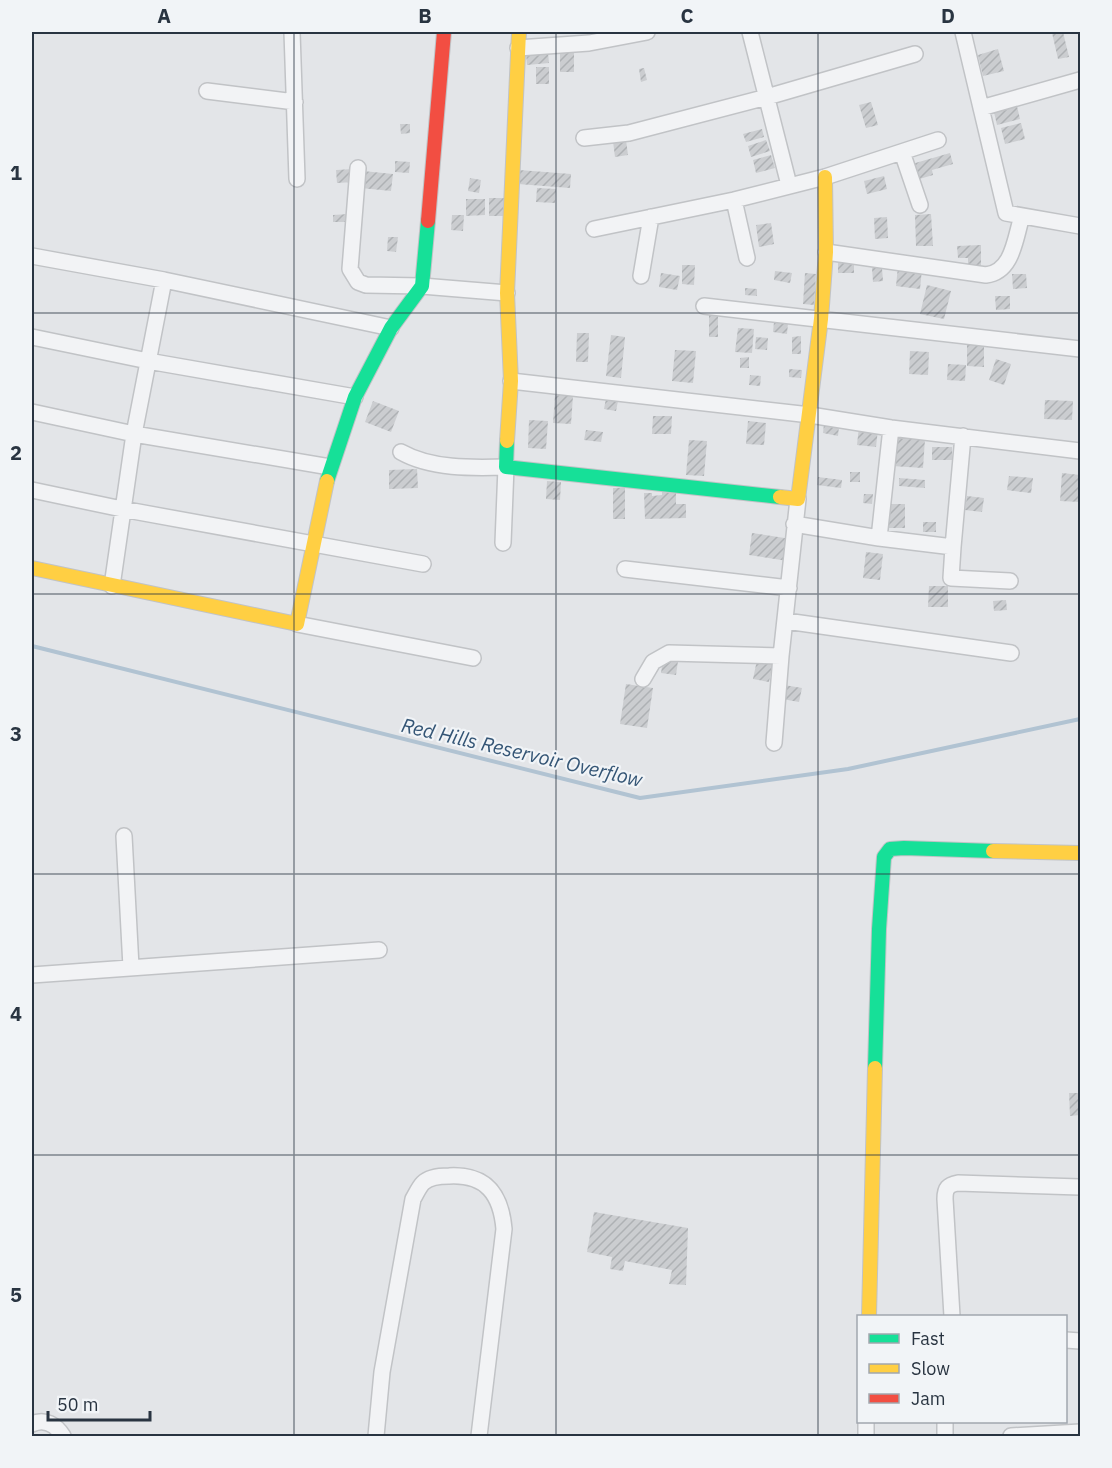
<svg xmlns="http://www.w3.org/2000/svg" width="1112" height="1468" font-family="'IBM Plex Sans',sans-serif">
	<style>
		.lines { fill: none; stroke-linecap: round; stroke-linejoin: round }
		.stream { stroke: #b1c3d2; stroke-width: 4 }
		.building { fill: url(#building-hatch) }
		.street-casing { stroke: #c1c3c6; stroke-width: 18 }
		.fast-casing { stroke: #c1c3c6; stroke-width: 16 }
		.slow-casing { stroke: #c1c3c6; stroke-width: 16 }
		.jam-casing { stroke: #c1c3c6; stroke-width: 16 }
		.street { stroke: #f2f3f5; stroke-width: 15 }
		.fast { stroke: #16e098; stroke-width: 14 }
		.slow { stroke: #ffcf43; stroke-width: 14 }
		.jam { stroke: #f24e42; stroke-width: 14 }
		.grid { fill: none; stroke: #293441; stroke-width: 1.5; stroke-opacity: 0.55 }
		.labels { text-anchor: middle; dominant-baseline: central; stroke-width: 4.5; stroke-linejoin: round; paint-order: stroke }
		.water-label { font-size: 20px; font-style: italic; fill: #345575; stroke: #f1f4f7 }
		.neatline { fill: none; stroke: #293441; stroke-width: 2 }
		.grid-label { font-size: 20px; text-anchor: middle; font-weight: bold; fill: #293441 }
	</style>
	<defs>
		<pattern id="building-hatch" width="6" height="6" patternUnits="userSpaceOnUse" patternTransform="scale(1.5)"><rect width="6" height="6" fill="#cbcdd0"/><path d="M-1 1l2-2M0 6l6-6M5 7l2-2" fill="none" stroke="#aeb1b4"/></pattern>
	</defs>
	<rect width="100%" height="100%" fill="#e3e5e8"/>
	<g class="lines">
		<path class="stream" d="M32,646L640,798L848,769L1080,719"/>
	</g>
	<path class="building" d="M1063,32L1069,57L1058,59L1052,33Z
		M998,49L1004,71L983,76L978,55Z
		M560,50H574V72H560Z
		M548,52L549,63L527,65L526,54Z
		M536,67H549V84H536Z
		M644,68L647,80L641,82L639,69Z
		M871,102L878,125L866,128L859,105Z
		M1016,102L1020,119L997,125L993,108Z
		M1021,123L1025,139L1005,144L1001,128Z
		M400,124H410V133L401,134Z
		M762,129L764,137L746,142L743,134Z
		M626,140L628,155L615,157L613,141Z
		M766,140L770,151L751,157L748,146Z
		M950,153L953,164L932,170L933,175L916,180L912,164Z
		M771,155L775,168L756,173L753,160Z
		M395,161L410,162L409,173L395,172Z
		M353,169L354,182L337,183L336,170Z
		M519,170L571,174L570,188L518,184Z
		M363,171L393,174L391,191L361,188Z
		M884,176L887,189L867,194L864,181Z
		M470,178L481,180L479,193L468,191Z
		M537,188L556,189L555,203L536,202Z
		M489,198H509L508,216H489Z
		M466,199H485V215L466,216Z
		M349,214V222H333V215Z
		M931,214L933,246H916L915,215Z
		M452,215H464L463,231L451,230Z
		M887,217L888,238L875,239L874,218Z
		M771,223L774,244L759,247L756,225Z
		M388,237H398L396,252L387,251Z
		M981,245V267H968V258H958L957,246Z
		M838,260L854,261V273H838Z
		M682,265H695L694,285L682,284Z
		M898,266L922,269L920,289L896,286Z
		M872,268H882L883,281L873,282Z
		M775,271L792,273L790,283L774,280Z
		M661,273L680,276L677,290L659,287Z
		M805,273L816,274L814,305L803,304Z
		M1012,274H1026L1027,288L1013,289Z
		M927,285L951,291L944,319L920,314Z
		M745,288L757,289V296L745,295Z
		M995,296H1010V309L996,310Z
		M709,312L718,313V337H709Z
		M774,322L788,323L787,334L773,332Z
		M738,328L754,329L752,353L735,352Z
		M577,333H589L588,362H576Z
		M611,335L625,337L621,378L606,376Z
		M801,336V354H792V337Z
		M756,337L768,338L767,350L755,349Z
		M967,344H984V367L967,366Z
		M675,350L696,351L693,383L672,381Z
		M910,351L929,352L928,375L909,374Z
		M749,357V368H740V358Z
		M996,359L1011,364L1004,385L989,380Z
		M948,364L966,365L965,381L947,380Z
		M789,369L802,370L801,378L789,377Z
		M750,375L761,376L760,386L749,385Z
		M607,393L619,396L616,411L604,409Z
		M555,395L573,396L571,424L553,423Z
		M1045,400L1073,401L1072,420L1044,419Z
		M373,401L399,411L391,432L365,422Z
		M653,416H672L671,434H652Z
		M529,420L548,421L546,449L528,448Z
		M748,421L766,423L764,445L746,444Z
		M824,424L839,426L838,436L823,433Z
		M859,426L878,429L876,447L857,445Z
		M586,430L603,432L601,442L584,440Z
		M894,437L925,439L923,468L892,466Z
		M689,440L707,441L704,476L686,475Z
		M932,447H952V460H932Z
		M417,469L418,488L389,489V470Z
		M850,472H860V482H850Z
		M1062,473L1080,475V502L1060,501Z
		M1009,476L1033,478L1031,493L1007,490Z
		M818,477L842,480L841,488L817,485Z
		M899,478L925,480V488L899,486Z
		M547,481L561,482L560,500L546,499Z
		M613,488H625V519H613Z
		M662,492L676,493V504H686V518L645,519L644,493H652V496L662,495Z
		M864,494H873L872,504L863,503Z
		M967,496L984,498L982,512L965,510Z
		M888,504H905V528H889Z
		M923,522H936V532H923Z
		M752,533L791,539L788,561L749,555Z
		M866,552L883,554L880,580L863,578Z
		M929,586H948V607H928Z
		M1006,600L1007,610L994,611L993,601Z
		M663,659L678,661L676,675L661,673Z
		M757,660L773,663L769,682L753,679Z
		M626,684L653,688L647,728L620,724Z
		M784,685L802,688L799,702L782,699Z
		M1069,1093H1080V1115L1070,1116Z
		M594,1212L688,1228L686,1285L669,1284L672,1270L625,1261L623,1271L610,1269L612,1257L587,1252Z"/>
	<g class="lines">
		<g class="street-casing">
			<path id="street" d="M292,32L297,179
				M750,32L789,185
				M963,32L1006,213L1080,226
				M518,48L589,43L647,32
				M207,91L295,102
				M981,108L1080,80
				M584,138L629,133L767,97L915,54
				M902,152L920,205
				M358,168L350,269L358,282L366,285L422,286L507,293
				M734,200L747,258
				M594,229L734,200L825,177L938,140
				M826,252L986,275C1013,272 1015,238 1022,216
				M32,256L164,280L391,328
				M641,276L651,217
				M704,306L1080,349
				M32,337L148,361L355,397
				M511,381L810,415L891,428L1080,451
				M32,412L134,434L330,467
				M401,452C431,469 472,468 506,467L503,543
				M32,490L122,509L423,564
				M794,524L879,538L953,547L963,436
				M879,538L891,428
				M953,547L951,578L1010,581
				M625,569L789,588
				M112,586L134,434L164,280
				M786,621L1011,653
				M297,624L473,658
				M643,679L653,662L669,653L781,656
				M774,743L781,656L798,499
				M124,836L131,967
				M32,975L379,950
				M952,1316L945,1199C945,1188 948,1185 958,1183L1080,1187
				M1066,1340L1080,1341
				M945,1422V1436
				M32,1424C45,1418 56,1425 63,1436
				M376,1436L382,1372L413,1199C416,1194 419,1187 423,1183C429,1177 441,1176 449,1176C487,1174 501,1195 504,1229L479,1436
				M866,1436V1422
				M1011,1436L1080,1432"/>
		</g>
		<g class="fast-casing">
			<path id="fast" d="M507,441L506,467L780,497
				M327,481L355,397L391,328L422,286L428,221
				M875,1068L879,929L884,857L890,849L904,848L993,851"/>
		</g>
		<g class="slow-casing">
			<path id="slow" d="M507,441L511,381L507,293L519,32
				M780,497L798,499L821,319L826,252L825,177
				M32,568L297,624L327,481
				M993,851L1080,853
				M869,1316L875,1068"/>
		</g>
		<g class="jam-casing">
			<path id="jam" d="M428,221L444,32"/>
		</g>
		<use href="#street" class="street"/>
		<use href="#fast" class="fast"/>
		<use href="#slow" class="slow"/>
		<use href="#jam" class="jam"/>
	</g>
	<path class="grid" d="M294,32V1436M556,32V1436M818,32V1436M32,313H1080M32,594H1080M32,874H1080M32,1155H1080"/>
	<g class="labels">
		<g class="water-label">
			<text transform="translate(522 752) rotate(13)">Red Hills Reservoir Overflow</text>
		</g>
	</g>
	<rect width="1112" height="1468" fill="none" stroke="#f1f4f7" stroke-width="66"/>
	<rect x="857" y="1315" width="210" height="108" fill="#f1f4f7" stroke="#a1a7ae" stroke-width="1.5"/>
	<rect x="869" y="1334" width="30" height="9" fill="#16e098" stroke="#a1a7ae" stroke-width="1.5"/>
	<text x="911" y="1345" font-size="18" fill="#293441">Fast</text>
	<rect x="869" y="1364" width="30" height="9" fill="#ffcf43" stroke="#a1a7ae" stroke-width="1.5"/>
	<text x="911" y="1375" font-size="18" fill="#293441">Slow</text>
	<rect x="869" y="1394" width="30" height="9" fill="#f24e42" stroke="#a1a7ae" stroke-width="1.5"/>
	<text x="911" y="1405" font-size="18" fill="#293441">Jam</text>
	<path d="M48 1411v9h102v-9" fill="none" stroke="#293441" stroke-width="3"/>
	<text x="57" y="1411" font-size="18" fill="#293441" stroke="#f1f4f7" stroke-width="4.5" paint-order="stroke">50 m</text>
	<rect x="33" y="33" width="1046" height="1402" class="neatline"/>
	<g class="grid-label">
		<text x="164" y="23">A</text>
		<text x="425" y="23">B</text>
		<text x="687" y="23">C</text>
		<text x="948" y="23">D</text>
		<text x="16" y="180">1</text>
		<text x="16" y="460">2</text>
		<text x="16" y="741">3</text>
		<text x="16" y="1021">4</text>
		<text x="16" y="1302">5</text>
	</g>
</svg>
